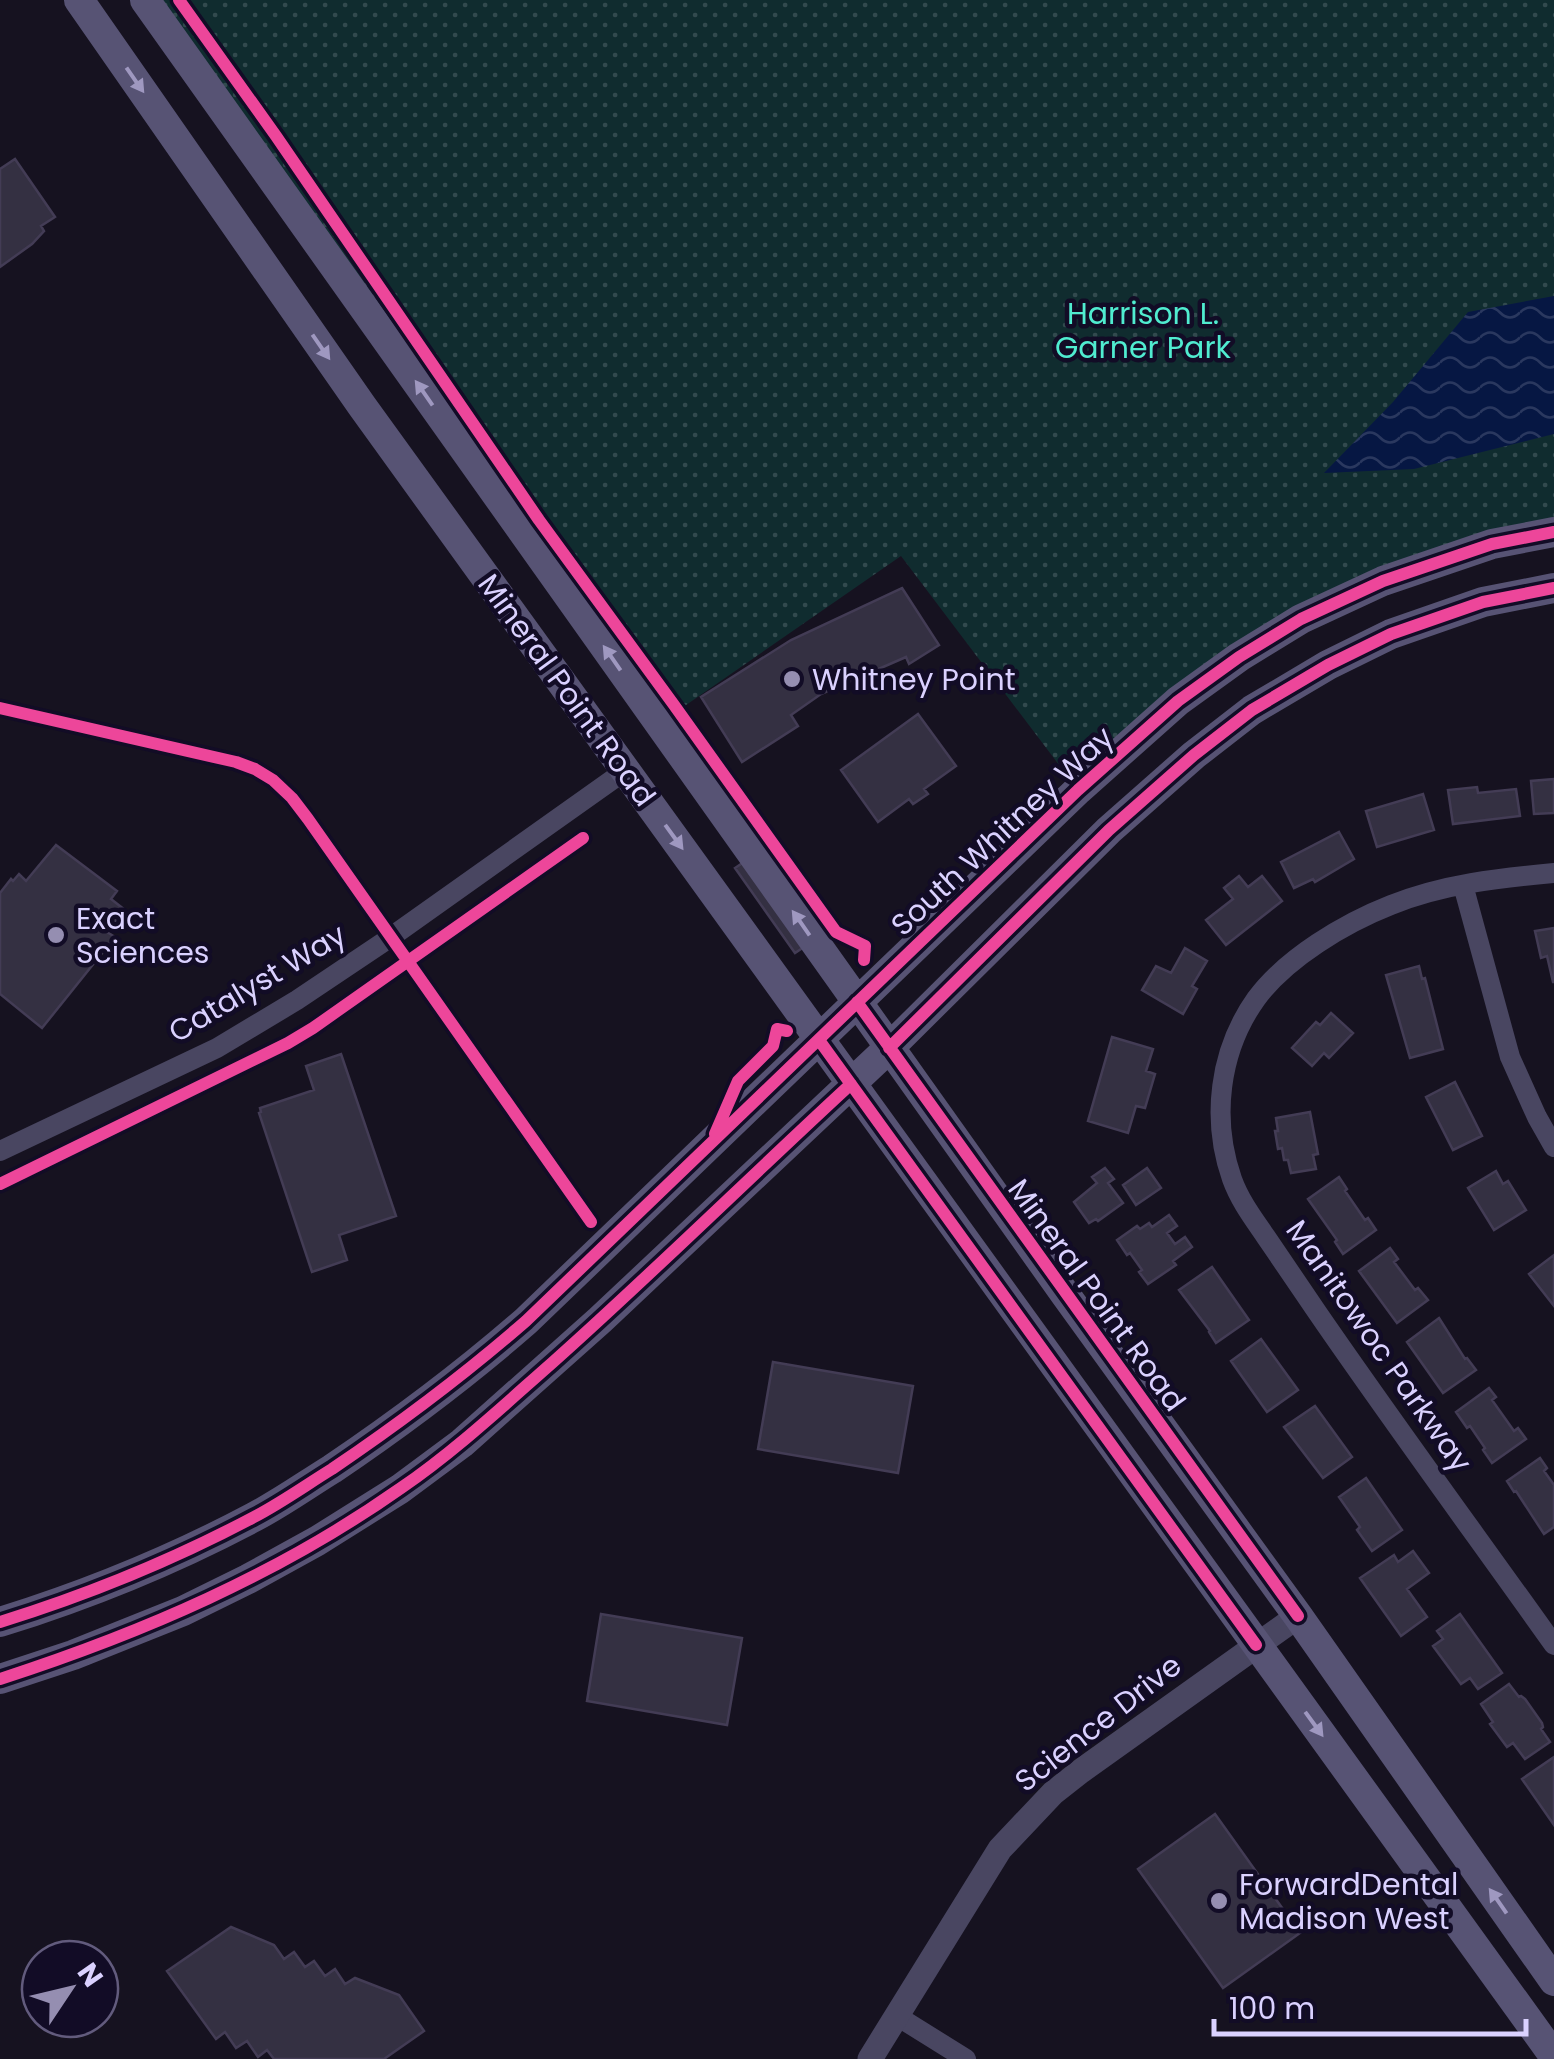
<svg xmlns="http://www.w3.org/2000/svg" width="1554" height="2059" font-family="Poppins,sans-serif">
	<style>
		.park { fill: url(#park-dots) }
		.water { fill: url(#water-waves) }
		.building { fill: #343042; stroke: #433c55; stroke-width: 2.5 }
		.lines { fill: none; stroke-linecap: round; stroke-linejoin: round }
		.minor { stroke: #494661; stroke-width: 20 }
		.tertiary { stroke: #494661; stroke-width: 25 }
		.secondary { stroke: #575374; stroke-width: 30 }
		.cycleway-casing { stroke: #120c26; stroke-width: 19 }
		.cycleway { stroke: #ed469a; stroke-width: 12 }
		.oneway { fill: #9f98c0 }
		.poi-dot { fill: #958eb1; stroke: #120c26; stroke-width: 4 }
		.labels { text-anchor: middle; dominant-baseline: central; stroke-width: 9; stroke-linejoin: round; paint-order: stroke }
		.park-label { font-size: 30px; fill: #50ecd0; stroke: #120c26 }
		.poi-label { font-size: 30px; fill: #dad1ff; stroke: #120c26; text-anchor: start }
		.street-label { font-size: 30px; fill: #dad1ff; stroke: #120c26 }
	</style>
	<defs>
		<pattern id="park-dots" width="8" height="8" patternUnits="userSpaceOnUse" patternTransform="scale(2.5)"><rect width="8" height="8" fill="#102c2f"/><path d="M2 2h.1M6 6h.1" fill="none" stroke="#324a4e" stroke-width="1.8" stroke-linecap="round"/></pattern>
		<pattern id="water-waves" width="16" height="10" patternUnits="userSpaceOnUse" patternTransform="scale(2.5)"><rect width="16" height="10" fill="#061743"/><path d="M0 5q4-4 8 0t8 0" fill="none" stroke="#2a385f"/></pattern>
	</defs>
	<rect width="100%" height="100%" fill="#161220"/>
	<path class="park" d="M145,0H1554V532L1301,619L1078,790L901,556L676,712L661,727Z"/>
	<path class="water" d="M1554,296V434L1414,469L1324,473L1393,402L1468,312Z"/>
	<path class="building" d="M15,159L55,217L41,226L44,231L32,244L0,267V169Z
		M902,588L939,645L909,664L906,657L821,694L791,715L798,726L742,762L701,697L791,640Z
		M918,714L956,766L924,789L928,794L913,804L909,799L878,822L841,770Z
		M1554,779V813L1534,814L1531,781Z
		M1477,787L1478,793L1516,789L1520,816L1453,824L1448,790Z
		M1423,794L1434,830L1377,847L1366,811Z
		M1339,832L1354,859L1315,882L1313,879L1294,888L1281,862Z
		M56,845L117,891L111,899L125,910L107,932L115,937L42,1028L0,994V893L11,879L13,881L19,874L26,881Z
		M744,862L804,947L795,953L735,868Z
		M1239,876L1248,887L1262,876L1282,901L1226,945L1206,920L1233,899L1224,888Z
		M1554,928V982H1553L1547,956L1541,958L1535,931Z
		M1185,948L1207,961L1192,986L1197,989L1183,1014L1142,990L1156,966L1171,973Z
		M1419,966L1422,979L1425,978L1443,1049L1410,1058L1386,975Z
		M1331,1013L1353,1033L1329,1058L1324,1053L1312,1066L1292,1048L1316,1022L1320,1025Z
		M1112,1037L1153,1049L1146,1071L1155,1074L1145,1108L1136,1106L1128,1133L1088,1121Z
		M341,1054L396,1216L339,1235L347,1260L312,1272L259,1113L261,1112L260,1108L314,1090L306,1066Z
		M1455,1082L1482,1136L1453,1150L1426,1097Z
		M1310,1112L1318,1154L1313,1155L1316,1169L1291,1173L1288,1160H1284L1282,1148L1278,1149L1275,1131H1278L1276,1118Z
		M1105,1168L1114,1179L1108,1183L1123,1203L1098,1221L1096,1219L1089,1223L1074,1202L1097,1183L1092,1177Z
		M1147,1168L1161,1188L1136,1205L1123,1185Z
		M1496,1171L1503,1184L1508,1181L1526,1210L1494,1230L1468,1188Z
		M1339,1177L1347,1189L1345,1191L1365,1220L1368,1218L1376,1230L1343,1254L1335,1242L1337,1240L1308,1199Z
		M1169,1215L1177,1226L1167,1233L1175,1244L1185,1237L1192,1247L1173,1261L1176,1265L1148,1284L1139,1272L1142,1270L1130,1253L1127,1255L1117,1240L1137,1226L1140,1229L1149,1223L1152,1227Z
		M1390,1248L1398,1259L1394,1262L1415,1290L1418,1288L1428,1300L1397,1323L1359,1271Z
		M1554,1255V1306L1529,1274Z
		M1212,1267L1249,1320L1216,1343L1209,1332L1210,1331L1179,1290Z
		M1439,1318L1465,1359L1467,1358L1476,1370L1443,1393L1407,1342Z
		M1261,1339L1298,1390L1267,1412L1231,1361Z
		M773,1362L913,1386L898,1473L758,1449Z
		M1489,1388L1496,1397L1492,1400L1514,1431L1518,1428L1526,1439L1492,1463L1483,1450L1485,1448L1470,1426L1467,1428L1456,1412Z
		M1315,1406L1352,1457L1323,1478L1284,1427Z
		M1540,1458L1547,1468L1544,1471L1554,1485V1527L1544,1534L1516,1491L1514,1492L1507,1481Z
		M1366,1478L1402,1530L1372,1551L1357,1530L1360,1527L1339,1497Z
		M1413,1551L1429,1573L1407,1589L1427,1617L1401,1636L1360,1578L1394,1555L1398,1562Z
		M601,1614L742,1638L727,1725L587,1701Z
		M1460,1614L1502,1673L1478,1689L1470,1678L1461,1684L1433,1646L1443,1639L1437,1631Z
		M1509,1684L1519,1697L1521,1696L1525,1699L1542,1723L1543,1727L1541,1729L1550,1742L1525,1759L1513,1743L1507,1747L1490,1724L1493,1722L1481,1704Z
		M1554,1757V1825L1522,1779Z
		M1215,1814L1300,1933L1223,1988L1138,1869Z
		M231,1927L274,1945L284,1959L294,1952L305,1967L314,1961L325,1976L335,1969L345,1984L355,1978L399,1995L424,2031L384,2059H274L267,2050L258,2057L247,2041L236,2048L225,2032L216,2039L167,1971Z"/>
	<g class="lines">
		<path class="minor" d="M1554,873C1499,878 1443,884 1391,905C1345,923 1286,958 1256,999C1219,1051 1211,1119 1232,1179C1240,1201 1253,1218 1266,1237C1283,1262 1300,1287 1317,1312C1394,1424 1475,1534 1554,1645
			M1463,885L1510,1057L1537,1117L1554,1147
			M0,1151L217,1048L297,1000L391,937L626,770
			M897,2016L966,2059"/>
		<path class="tertiary" d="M870,2059L1000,1849L1053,1793L1081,1771L1298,1616"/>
		<path class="secondary" d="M79,0L362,406L1554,2056
			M145,0L1065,1294L1298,1616L1554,1981
			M0,1622C87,1595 173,1560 254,1517C281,1503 306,1485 332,1469C400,1423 464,1375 526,1321L1078,790L1178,701L1239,657L1301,619L1383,581L1492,544L1554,532
			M0,1679L73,1655L183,1611L248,1579L317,1541L400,1489L462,1443L600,1320L889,1048L1109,830L1194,755L1252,710L1328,665L1391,634L1483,602L1554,588"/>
		<g class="cycleway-casing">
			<path id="cycleway" d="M179,0L276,136L539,520L674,705L836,932L865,946L864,960
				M0,708L236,762L255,769L273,780L292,798L308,819L591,1222
				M857,1002L1298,1616
				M819,1040L1256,1645
				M889,1048L1109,830L1194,755L1252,710L1328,665L1391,634L1483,602L1554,588
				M715,1134L738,1081L773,1046L777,1029L787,1031
				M0,1184L288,1043L313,1028L583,838
				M0,1622C87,1595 173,1560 254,1517C281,1503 306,1485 332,1469C400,1423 464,1375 526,1321L1078,790L1178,701L1239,657L1301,619L1383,581L1492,544L1554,532
				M0,1679C142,1633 279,1574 401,1488C455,1451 503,1406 552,1363C654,1272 751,1176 851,1084"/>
		</g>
		<use href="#cycleway" class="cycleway"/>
	</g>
	<defs><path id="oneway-solid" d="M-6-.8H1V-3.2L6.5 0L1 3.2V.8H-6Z" transform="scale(2.5)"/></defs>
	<g class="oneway">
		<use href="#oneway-solid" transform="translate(135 80) rotate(55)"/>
		<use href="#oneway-solid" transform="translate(321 347) rotate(55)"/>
		<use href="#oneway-solid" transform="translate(424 393) rotate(-125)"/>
		<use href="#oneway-solid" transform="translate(612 658) rotate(-125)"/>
		<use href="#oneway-solid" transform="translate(674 837) rotate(54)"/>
		<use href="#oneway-solid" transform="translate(801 923) rotate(-125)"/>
		<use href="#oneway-solid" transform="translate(1314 1724) rotate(54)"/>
		<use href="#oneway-solid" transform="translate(1498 1901) rotate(-125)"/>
	</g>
	<g class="poi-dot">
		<circle cx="792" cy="679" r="10"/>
		<circle cx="56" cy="935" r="10"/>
		<circle cx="1219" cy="1901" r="10"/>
	</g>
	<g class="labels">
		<g class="park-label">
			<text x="1143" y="313">Harrison L.<tspan x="1143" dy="34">Garner Park</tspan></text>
		</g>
		<g class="poi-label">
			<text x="812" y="679">Whitney Point</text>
			<text x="76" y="918">Exact<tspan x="76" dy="34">Sciences</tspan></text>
			<text x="1239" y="1884">ForwardDental<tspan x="1239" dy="34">Madison West</tspan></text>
		</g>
		<g class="street-label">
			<text transform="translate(567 690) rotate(54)">Mineral Point Road</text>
			<text transform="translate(1002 831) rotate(-43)">South Whitney Way</text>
			<text transform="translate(257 983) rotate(-31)">Catalyst Way</text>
			<text transform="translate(1097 1295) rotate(54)">Mineral Point Road</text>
			<text transform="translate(1379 1346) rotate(55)">Manitowoc Parkway</text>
			<text transform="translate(1098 1723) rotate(-38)">Science Drive</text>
		</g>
	</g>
	<g transform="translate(70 1989) rotate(55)"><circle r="48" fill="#120c26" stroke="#625b7d" stroke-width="2.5"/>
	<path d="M0-8L18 38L0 25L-18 38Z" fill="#958eb1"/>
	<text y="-15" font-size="28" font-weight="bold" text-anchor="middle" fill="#dad1ff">N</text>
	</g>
	<path d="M1214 2019v15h312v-15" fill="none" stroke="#dad1ff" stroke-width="5"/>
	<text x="1229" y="2019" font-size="30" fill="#dad1ff" stroke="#120c26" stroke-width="8" paint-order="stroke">100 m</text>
</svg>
